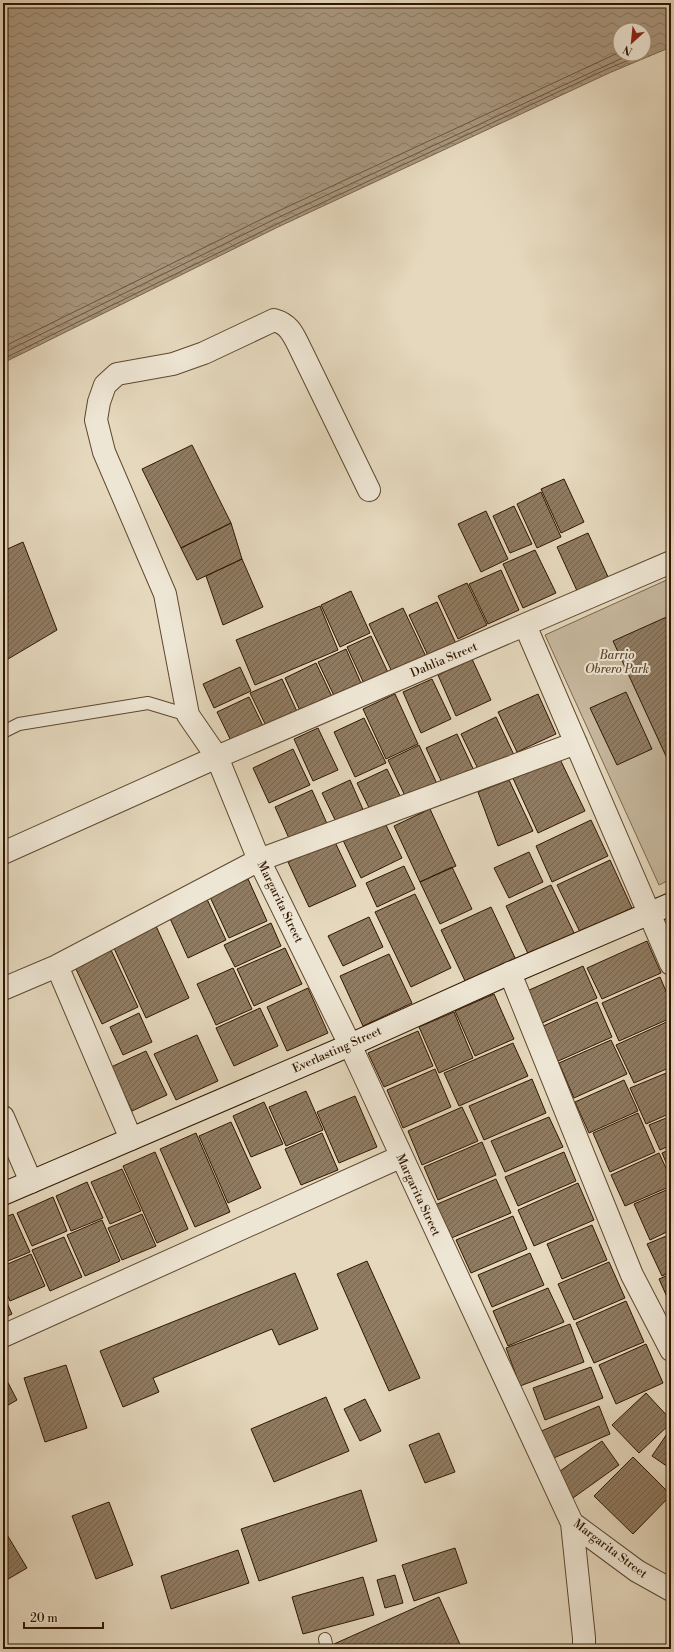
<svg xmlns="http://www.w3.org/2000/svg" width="674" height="1652" font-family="'Libre Bodoni',serif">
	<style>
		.park { fill: #c6b79d; stroke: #7c674e }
		.water { fill: url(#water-waves); stroke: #78634b; fill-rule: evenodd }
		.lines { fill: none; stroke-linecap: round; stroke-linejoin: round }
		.shore { stroke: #6c563e; stroke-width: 1 }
		.building { fill: url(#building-hatch); stroke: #311700 }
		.lane-casing { stroke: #5e472f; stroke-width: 14 }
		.street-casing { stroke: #5e472f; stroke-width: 24 }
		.secondary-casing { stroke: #311700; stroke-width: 24 }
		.lane { stroke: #eee6d4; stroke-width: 12 }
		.street { stroke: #eee6d4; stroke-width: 22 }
		.secondary { stroke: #eee6d4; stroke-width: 22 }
		.labels { text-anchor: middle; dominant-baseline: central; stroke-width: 4; stroke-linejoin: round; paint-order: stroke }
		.park-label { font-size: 12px; font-style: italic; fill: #5e472f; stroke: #eee6d4 }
		.street-label { font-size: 12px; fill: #311700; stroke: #eee6d4 }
	</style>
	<defs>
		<pattern id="water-waves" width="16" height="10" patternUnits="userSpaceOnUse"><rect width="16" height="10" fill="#a8967d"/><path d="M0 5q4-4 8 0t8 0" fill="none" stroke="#897964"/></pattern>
		<pattern id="building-hatch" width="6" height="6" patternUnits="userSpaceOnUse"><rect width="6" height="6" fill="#8f7b62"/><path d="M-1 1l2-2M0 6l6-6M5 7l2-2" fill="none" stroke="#75644e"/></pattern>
	</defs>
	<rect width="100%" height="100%" fill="#e5d8bd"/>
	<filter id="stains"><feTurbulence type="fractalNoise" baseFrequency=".005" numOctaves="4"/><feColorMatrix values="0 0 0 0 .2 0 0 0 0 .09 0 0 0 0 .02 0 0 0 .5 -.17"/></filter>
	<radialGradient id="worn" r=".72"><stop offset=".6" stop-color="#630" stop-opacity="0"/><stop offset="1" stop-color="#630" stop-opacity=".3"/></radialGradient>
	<path class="park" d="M671,578V879L659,885L545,635Z"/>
	<path class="water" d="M3,3H671V47L609,73L278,227L3,363ZM620,30H644V54H620Z"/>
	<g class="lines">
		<path class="shore" d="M3,347L272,214L620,52
			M3,353L275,219L631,54
			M3,359L277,224L607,69L644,54"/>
	</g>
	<path class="building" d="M192,445L231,523L181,548L142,469Z
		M564,479L584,522L561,533L541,489Z
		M541,492L561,537L537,548L517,504Z
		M514,506L532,544L510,553L493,516Z
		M486,511L508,559L481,572L458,524Z
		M231,523L242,559L197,580L181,548Z
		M588,533L609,579L578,593L557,547Z
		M23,542L57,630L3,662V551Z
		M535,550L556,593L523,608L503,564Z
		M242,559L263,607L223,625L206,576Z
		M501,570L519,610L488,624L469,584Z
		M467,583L487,625L458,639L438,596Z
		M351,591L370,633L340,647L321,605Z
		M437,602L459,650L431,662L409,615Z
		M320,606L338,650L255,685L236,640Z
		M403,608L429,663L395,678L369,624Z
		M671,615V767L613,641Z
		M371,636L391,679L367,690L347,647Z
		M346,649L364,690L337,702L318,662Z
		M472,659L491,700L456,716L438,675Z
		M316,663L334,701L302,715L285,678Z
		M240,667L251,691L214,708L203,684Z
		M282,679L300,718L269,732L250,693Z
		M432,679L451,719L421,733L403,692Z
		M626,692L652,749L617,765L590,708Z
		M395,694L418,744L386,759L363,709Z
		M538,694L556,734L517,752L498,712Z
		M249,697L266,732L234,747L217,712Z
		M496,717L514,755L479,771L461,734Z
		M364,718L386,763L355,777L334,732Z
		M318,728L338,770L313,781L294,739Z
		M457,734L476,775L445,789L426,748Z
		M419,745L438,786L407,800L388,760Z
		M293,749L310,785L269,803L253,768Z
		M557,753L585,811L538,833L511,774Z
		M387,769L403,802L373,816L357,783Z
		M350,780L365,814L338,826L322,793Z
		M509,780L533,831L498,846L478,792Z
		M312,790L329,828L292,845L275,807Z
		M430,809L456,866L420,882L394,826Z
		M382,817L402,858L361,878L341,836Z
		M591,820L608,856L552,882L536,846Z
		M334,840L356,886L309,907L288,862Z
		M529,852L543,882L509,898L494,868Z
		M610,860L632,908L580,932L557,885Z
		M404,866L415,889L377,907L366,883Z
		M452,867L472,909L440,924L420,882Z
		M248,879L267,921L229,938L210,897Z
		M551,885L576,937L530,958L506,906Z
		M415,894L451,968L411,987L375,912Z
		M206,897L226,940L188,958L168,914Z
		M491,907L516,960L466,983L441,930Z
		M369,917L383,947L343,966L328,936Z
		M271,923L281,946L235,967L224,945Z
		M156,926L189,998L146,1018L113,946Z
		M647,941L661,973L602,999L587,968Z
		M285,948L302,984L254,1006L237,969Z
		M111,950L138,1007L102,1024L75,967Z
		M389,954L412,1003L363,1026L340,976Z
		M583,966L597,998L542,1023L527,991Z
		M233,968L252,1009L216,1025L197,984Z
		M660,977L671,1003V1018L619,1041L602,1003Z
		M308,988L328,1033L287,1051L267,1007Z
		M494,994L514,1039L475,1056L455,1011Z
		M597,1002L612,1037L556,1062L541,1027Z
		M260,1008L278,1046L234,1066L216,1028Z
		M454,1012L473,1058L439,1073L419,1027Z
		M139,1013L152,1042L123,1055L110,1027Z
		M671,1020V1067L634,1083L616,1045Z
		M418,1031L433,1066L384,1087L368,1053Z
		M197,1035L218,1081L176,1100L154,1054Z
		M611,1040L627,1074L574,1098L559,1063Z
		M513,1043L528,1076L459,1106L444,1073Z
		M146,1051L167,1095L132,1111L111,1067Z
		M435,1069L451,1107L403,1128L387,1090Z
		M671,1071V1113L646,1124L630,1088Z
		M532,1079L546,1113L484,1140L469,1106Z
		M624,1080L638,1111L589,1133L575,1102Z
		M306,1091L323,1130L286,1146L269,1107Z
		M355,1096L377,1147L339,1163L317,1112Z
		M264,1102L283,1144L251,1157L233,1116Z
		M462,1107L478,1141L422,1165L408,1131Z
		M638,1113L655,1152L610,1172L593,1133Z
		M671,1116V1145L660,1150L649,1125Z
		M549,1117L563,1147L505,1172L491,1141Z
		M231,1122L261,1188L228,1203L199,1136Z
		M196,1133L230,1212L195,1227L160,1149Z
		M322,1133L338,1170L301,1185L285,1149Z
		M482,1142L496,1175L438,1200L424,1167Z
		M671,1149V1174L662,1153Z
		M155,1152L188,1229L157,1243L123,1166Z
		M564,1152L576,1181L518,1206L505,1177Z
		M659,1153L671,1179V1186L625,1206L611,1175Z
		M122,1169L141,1211L110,1224L91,1182Z
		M496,1179L511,1213L449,1239L435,1205Z
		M87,1182L103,1218L71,1231L56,1196Z
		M578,1183L594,1220L534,1246L518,1210Z
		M671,1188V1230L650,1240L634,1204Z
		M53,1197L67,1231L32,1246L17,1213Z
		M13,1214L30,1252L3,1263V1218Z
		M142,1214L156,1246L122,1260L108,1228Z
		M513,1216L527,1249L471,1273L456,1240Z
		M102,1220L120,1261L85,1276L67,1235Z
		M592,1225L607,1260L562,1279L547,1244Z
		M671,1234V1272L662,1276L647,1244Z
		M64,1237L82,1277L50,1291L32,1250Z
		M530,1253L544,1285L492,1307L478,1275Z
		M31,1254L45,1286L10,1301L3,1284V1266Z
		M367,1261L420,1378L389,1391L337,1274Z
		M609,1262L625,1298L574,1320L558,1284Z
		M295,1273L318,1329L279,1345L272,1329L153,1378L159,1392L123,1407L100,1351Z
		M671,1274V1306L659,1279Z
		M548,1288L564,1322L508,1346L493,1311Z
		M3,1294L12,1314L3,1318Z
		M626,1301L644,1342L594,1363L576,1323Z
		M570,1324L584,1362L520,1386L506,1348Z
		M646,1344L663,1383L616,1404L599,1365Z
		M66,1365L87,1428L45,1442L24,1378Z
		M591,1367L603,1398L545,1420L533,1388Z
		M4,1375L17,1400L3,1408V1376Z
		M646,1393L671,1420V1423L639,1453L612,1425Z
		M326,1397L349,1451L274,1482L251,1429Z
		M365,1399L381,1431L360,1441L344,1409Z
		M599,1406L610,1434L549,1460L537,1433Z
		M671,1428V1469L652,1456Z
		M439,1433L455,1472L425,1483L409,1445Z
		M602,1441L619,1465L573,1498L556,1474Z
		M633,1457L671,1495L633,1534L594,1496Z
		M361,1490L377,1541L259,1581L241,1529Z
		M109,1502L133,1565L96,1579L72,1516Z
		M3,1528L27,1568L3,1582Z
		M455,1548L467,1583L414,1601L402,1565Z
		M238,1550L249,1583L171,1609L161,1576Z
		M395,1575L403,1603L385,1608L377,1580Z
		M363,1577L374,1615L303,1634L292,1597Z
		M439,1597L462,1649H337L334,1644Z"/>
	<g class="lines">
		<g class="lane-casing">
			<path id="lane" d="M3,732L19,724L148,703L188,715
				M325,1639L327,1649"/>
		</g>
		<g class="street-casing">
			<path id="street" d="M369,490L298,344C292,332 288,324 274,320L204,353L173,364L117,374L105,385L99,402L96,420L104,452L165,594L188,715L217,757L259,860L350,1045L572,1523L637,1571L671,1590
				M525,625L671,964
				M3,853L217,757L671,562
				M57,966L131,1139
				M510,973L632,1275L671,1350
				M3,989L57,966L259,860L576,743
				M3,1117L31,1182
				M3,1336L400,1157
				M572,1523L584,1638V1649"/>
		</g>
		<g class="secondary-casing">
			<path id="secondary" d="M3,1194L350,1045L510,973L671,904"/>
		</g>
		<use href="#lane" class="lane"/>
		<use href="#street" class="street"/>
		<use href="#secondary" class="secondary"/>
	</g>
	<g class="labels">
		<g class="park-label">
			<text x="617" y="655">Barrio<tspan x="617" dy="14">Obrero Park</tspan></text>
		</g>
		<g class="street-label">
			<text transform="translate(444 660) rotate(-23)">Dahlia Street</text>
			<text transform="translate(280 902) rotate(64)">Margarita Street</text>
			<text transform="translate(337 1050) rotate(-24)">Everlasting Street</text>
			<text transform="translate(418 1195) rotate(65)">Margarita Street</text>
			<text transform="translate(610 1549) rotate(37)">Margarita Street</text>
		</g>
	</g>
	<rect width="674" height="1652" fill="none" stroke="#e5d8bd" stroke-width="16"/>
	<rect x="4" y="4" width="666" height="1644" fill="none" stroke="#311700" stroke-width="2"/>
	<rect x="8" y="8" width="658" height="1636" fill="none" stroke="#311700"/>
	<g transform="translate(632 42) rotate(207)"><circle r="19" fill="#eee6d4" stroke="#a2937f"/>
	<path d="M0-3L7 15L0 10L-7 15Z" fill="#8f2418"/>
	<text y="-6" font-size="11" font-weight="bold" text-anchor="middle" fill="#311700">N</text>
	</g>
	<path d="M24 1622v6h79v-6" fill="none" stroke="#311700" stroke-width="2"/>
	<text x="30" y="1622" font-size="12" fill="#311700" stroke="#eee6d4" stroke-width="3" paint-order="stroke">20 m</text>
	<rect width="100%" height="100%" filter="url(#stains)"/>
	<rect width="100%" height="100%" fill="url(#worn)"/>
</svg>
